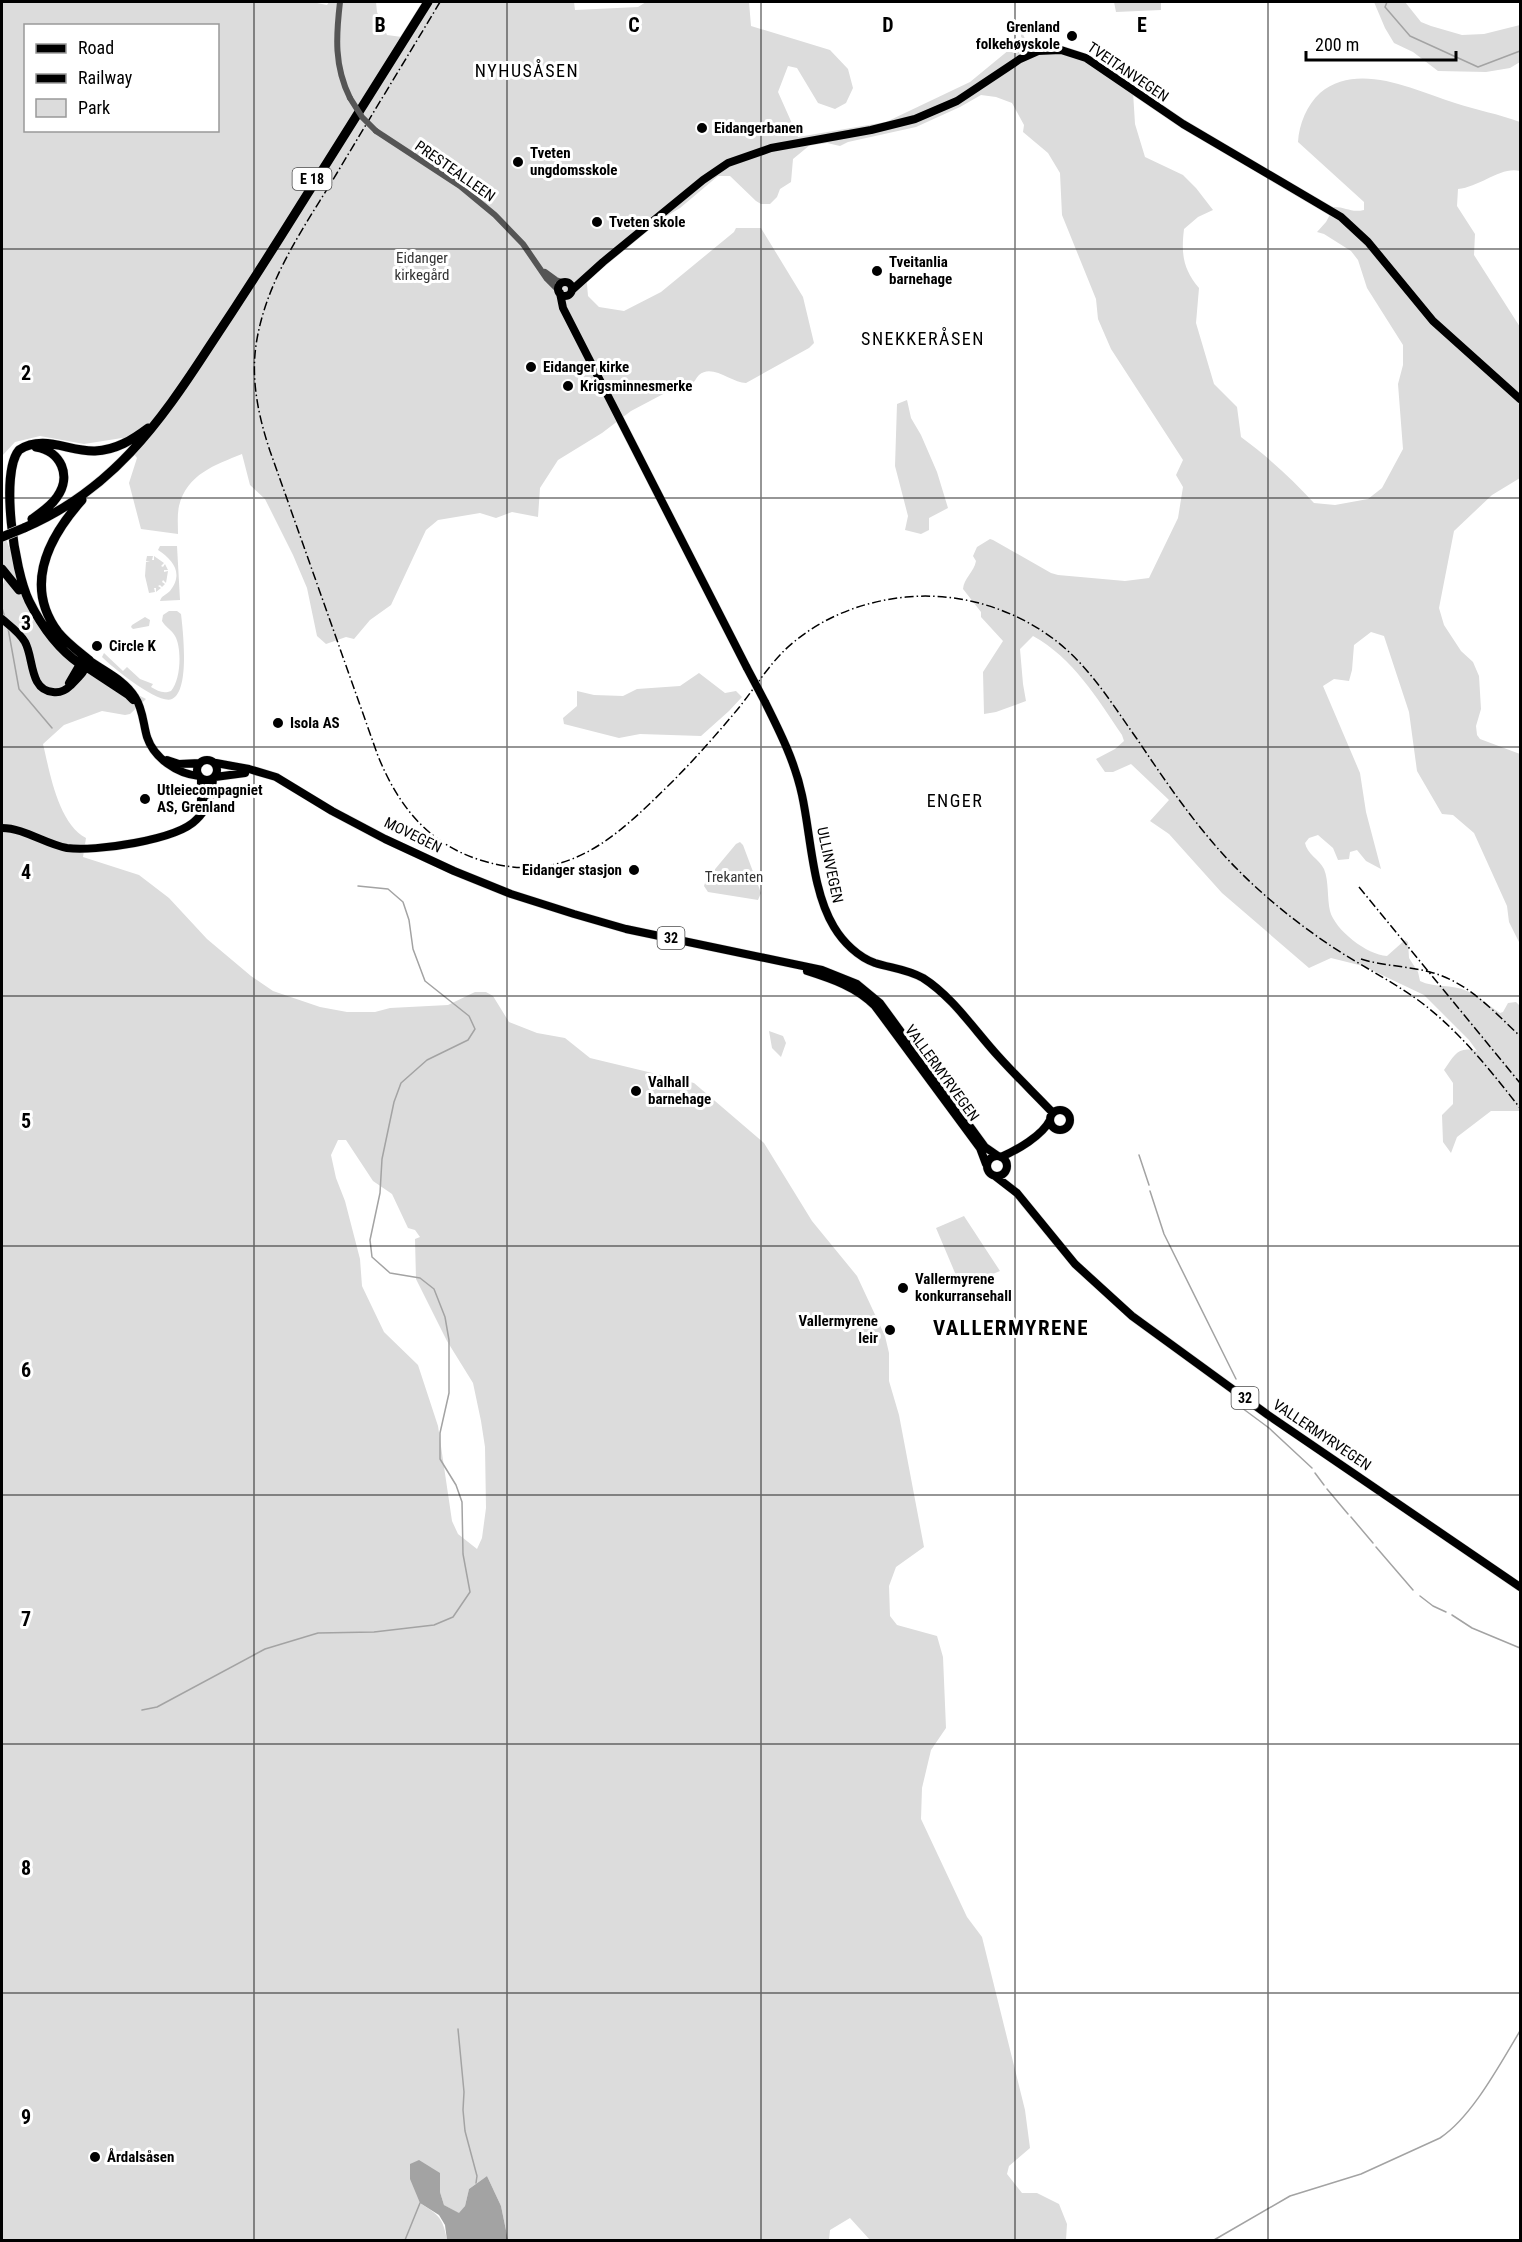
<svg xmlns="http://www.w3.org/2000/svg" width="1522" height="2242" font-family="'Roboto Condensed',sans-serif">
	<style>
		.green { fill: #dcdcdc; fill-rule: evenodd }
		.water { fill: #a3a3a3 }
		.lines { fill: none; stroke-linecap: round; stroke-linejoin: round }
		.stream { stroke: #a3a3a3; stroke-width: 1.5 }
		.major-casing { stroke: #dbdbdb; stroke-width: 9 }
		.highway-casing { stroke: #dbdbdb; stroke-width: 10 }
		.minor { stroke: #555; stroke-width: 6 }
		.major { stroke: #000; stroke-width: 8 }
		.highway { stroke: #000; stroke-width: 9 }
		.rail { stroke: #000; stroke-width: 1.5; stroke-dasharray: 9 3 1.5 3; stroke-linecap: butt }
		.major-bridge-casing { stroke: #dbdbdb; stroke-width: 9; stroke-linecap: butt }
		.highway-bridge-casing { stroke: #dbdbdb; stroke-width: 10; stroke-linecap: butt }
		.minor-bridge { stroke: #555; stroke-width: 6 }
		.major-bridge { stroke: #000; stroke-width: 8 }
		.highway-bridge { stroke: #000; stroke-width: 9 }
		.grid { fill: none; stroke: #000; stroke-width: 1.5; stroke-opacity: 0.55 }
		.poi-dot { fill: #000; stroke: #fff; stroke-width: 2 }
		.labels { text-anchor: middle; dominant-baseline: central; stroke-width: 6; stroke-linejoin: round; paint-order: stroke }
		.shield { fill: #fff; stroke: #4c4c4c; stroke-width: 1.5 }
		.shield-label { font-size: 14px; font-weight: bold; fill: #000 }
		.poi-label { font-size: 15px; font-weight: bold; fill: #000; stroke: #fff; text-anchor: start }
		.street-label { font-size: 15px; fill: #000; stroke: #fff }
		.park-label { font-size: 15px; fill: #333; stroke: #fff }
		.quarter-label { font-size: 18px; letter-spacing: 1.5px; fill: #000; stroke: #fff }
		.district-label { font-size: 21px; font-weight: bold; letter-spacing: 1.5px; fill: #000; stroke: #fff }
		.grid-label { font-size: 20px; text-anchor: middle; font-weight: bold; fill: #000; stroke: #fff; stroke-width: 6; stroke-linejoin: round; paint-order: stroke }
	</style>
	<rect width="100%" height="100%" fill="#fff"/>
	<path class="green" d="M2,2H312L327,5L329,2H376L377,12L387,35L402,37L424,2H574L575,10L638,7L646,2H749L751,26L830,50L848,69L853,88L846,103L835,109L818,103L797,68L788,66L778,92L798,137L886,122L970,82L1021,40V30L1032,54L1053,50L1082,57L1133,92L1135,124L1145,157L1183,175L1196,188L1213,210L1198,217L1184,229C1181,254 1183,269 1199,288L1196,323L1214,384L1237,407L1241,437C1267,456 1292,479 1314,503L1335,505L1368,499L1382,488L1403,449L1398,384L1403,365V345L1367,288L1358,260L1351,251L1324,234L1317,232L1326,222L1334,207C1346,207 1351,213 1364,210V202L1298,142C1299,124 1307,105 1320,93C1358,61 1414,90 1455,103C1476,110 1499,114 1520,122V171C1501,166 1480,187 1458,189L1457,206L1475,234L1474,255L1520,327V478L1492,495L1454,531L1439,608L1444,625L1461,651L1473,662L1479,676L1481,709L1476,726L1477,735L1480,739L1520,754V944L1509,922L1507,906L1474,833L1453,815L1442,814L1417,771L1409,712L1384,636L1371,632L1354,645L1352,670L1349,681L1334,679L1323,686L1360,773L1366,812L1381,869L1366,861L1357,850L1350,852L1349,859L1338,860L1333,848L1318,835L1309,838L1305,843C1307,854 1319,859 1324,869C1329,881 1327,898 1330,911C1335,930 1367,955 1387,956L1405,940L1408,942L1409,958L1418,972L1420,981C1434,988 1452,984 1467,991C1479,996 1489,1006 1500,1013L1503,1012L1508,1003L1516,1002L1520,1006V1111H1491L1457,1137L1451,1153L1443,1142L1442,1115L1453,1104V1083L1444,1070C1455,1055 1457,1046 1477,1051L1469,1040L1424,995L1363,966L1331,958L1309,968L1222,893L1169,834L1150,821L1169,800L1131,764L1113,772H1105L1096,759L1115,749L1124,741L1122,735C1097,698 1073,658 1033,636L1020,649L1023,684L1026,701L996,712L984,714L983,672L1003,641L981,617V612L963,589C964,578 974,572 976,561L973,556L977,547L990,539L993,540L1051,573L1058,575L1125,581L1149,578L1178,518L1183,487L1176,475L1183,460L1111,349L1098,319L1096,299L1062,215L1060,173L1048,153L1023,132L1024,125L1012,103L996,97L981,95L960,107L916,127L848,142L840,146L827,143L810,145L793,159L791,182L780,189L777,197L770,204H761L756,201L730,176H718L680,208L612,249L586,273L588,296L599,307L624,311L661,292L734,232L736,228H761L803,297L814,343L809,348L746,383C732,383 712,363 699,375C696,378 695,381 693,383L686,382L631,411L602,433L558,460L540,488L538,517L512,512L496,518L480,513L438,520L426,530L391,605L370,620L354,639L346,637L326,644L317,636L307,588L293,555L265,499L250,485L242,454C215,465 187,474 179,506C177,515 178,525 178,534L141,529L129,483L137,458L122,438L84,444L40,436L15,442L2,456ZM26,26H218V130H26Z
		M1114,2H1161V10L1116,12Z
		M1374,2H1405L1421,22L1431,26L1462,35L1484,34L1520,25V62L1510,68L1486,72L1438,71L1413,52L1394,43L1385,28Z
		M907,400L911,418L921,435L937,472L948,508L929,518V530L921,534L905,530L908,516L895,466L897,404Z
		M2,529L19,572L52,633L100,676L146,699L130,714L125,715L102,711L64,725L43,744C50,773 58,823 86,838L83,857L139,875L169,898L207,939L251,976L273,991L320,1007L347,1012H375L390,1008L448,1005L475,992H486L493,996L509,1022L537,1033L565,1038L590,1058L694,1083L764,1143L812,1221L857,1276L885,1336L889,1353V1381L899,1415L924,1547L896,1567L889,1586L890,1616L897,1625L937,1636L943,1657L946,1728L931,1750L922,1788L921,1819L967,1917L982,1937L1025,2110L1030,2148L1009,2166L1007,2174L1022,2193H1037L1059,2204L1067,2224L1066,2240H870L850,2218L830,2230L829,2240H508L501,2206L487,2176L469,2189L465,2206L460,2214L444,2205L440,2192V2173L420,2203C439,2215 443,2218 447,2240H2V588L5,577L2,571ZM338,1140H346L373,1181L392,1194L408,1228L415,1230L420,1237L415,1239L416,1279L447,1341L473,1383L481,1421L485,1447L486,1508L482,1538L477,1549L458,1534L452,1521L438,1426L418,1365L384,1332L362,1286L360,1259L345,1201L336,1178L331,1155Z
		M160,546H177L180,600L160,601C162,595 165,596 170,591C184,573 173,560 158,550Z
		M147,556H153L152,560H154V556L164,563L161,566L163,567L165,564L168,570H164V572L168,571L166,583L163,580L162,582L165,584L162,587L160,585L158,586L161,588L156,592V588H154L155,592L149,593L145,576L146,562H150L146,561Z
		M169,611H177L181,614C183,631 190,691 172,699C158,705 112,667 102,657L104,653L123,671L127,667L140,679L153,684L151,687C158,691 163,694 171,691C181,680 182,648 175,636C172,630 165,627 162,621L163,615Z
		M145,617L150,620L149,626L133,629L131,627L132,625Z
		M699,673L725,693L736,691L742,697L729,711L701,736L640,734L619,738L564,724L563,718L577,706V691L594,695L623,696L637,689L680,686Z
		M740,842L743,845L761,893L758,900L708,892L704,886L706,880L736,844Z
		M769,1031L783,1036L786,1043L781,1057L772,1048Z
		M964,1216L1000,1271L961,1287L936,1228Z"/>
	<path class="water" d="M419,2160L440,2173V2192L444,2205L459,2213L465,2206L469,2189L487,2176L501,2206L508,2240H447L445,2225L439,2215L420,2203L410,2179V2164Z"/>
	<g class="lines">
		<path class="stream" d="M1387,2L1385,7L1410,36L1478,67L1520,51
			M2,608L5,618
			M8,628L19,689L52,728
			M1139,1155L1149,1185
			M1150,1191L1164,1234L1236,1379
			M1238,1405L1269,1428L1312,1468
			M1315,1473L1324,1485
			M1327,1489L1348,1514
			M1351,1517L1373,1543
			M1376,1547L1413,1590
			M1420,1596L1433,1606L1446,1612
			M1452,1615L1472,1628L1520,1648
			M142,1710L157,1707L265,1649L318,1633L374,1632L434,1625L453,1617L470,1592L463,1554L462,1502L456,1485L440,1459V1433L449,1393V1340L445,1317L434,1289L420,1278L390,1273L372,1257L370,1240L380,1193L382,1159L394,1102L401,1083L427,1060L468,1040L475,1029L469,1016L425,981L413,949L409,920L403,902L388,889L358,886
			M458,2029L464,2092L463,2110L465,2131L477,2176L476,2183
			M405,2240L420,2203
			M1214,2240L1290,2196L1361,2174L1440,2138C1472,2117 1500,2064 1520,2031"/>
		<g class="major-casing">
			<path id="major" d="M558 289a7 7 0 1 1 14 0a7 7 0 1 1-14 0Z
				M572,290L603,262L703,180L728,163L771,148L871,130L915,119L957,101L1020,59L1038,51L1061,50L1086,58L1183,124L1341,217L1368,242L1433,321L1520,399
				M560,293L563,308L747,668
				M2,619C10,626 19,632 25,642C34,658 29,690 53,692C60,693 65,691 70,686C78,678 86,671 89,660
				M89,660C104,671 125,680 135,697C143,709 143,723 147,737C154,758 177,774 199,776
				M84,666L128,695L133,700
				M69,683L80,664L85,662
				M765,702C780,732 795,762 802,795C811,836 812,891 834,927C843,942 858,957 875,963C891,968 907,969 923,978C953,997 975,1031 999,1057C1016,1076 1035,1094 1053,1113
				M197 770a10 10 0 1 1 20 0a10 10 0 1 1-20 0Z
				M167,760L179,764L200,763
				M216,763L249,769L276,777L332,811L385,839L454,871L511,894L574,914L626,929L822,970L857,984L880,1003L985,1147L998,1156
				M215,777L245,773
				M201,809V778
				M2,828C24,828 45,844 67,848C94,852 177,840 196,820C207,810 212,794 213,779
				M807,971C832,979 856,987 875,1006L980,1148L986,1164
				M1050 1120a10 10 0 1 1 20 0a10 10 0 1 1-20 0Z
				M987 1166a10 10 0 1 1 20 0a10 10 0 1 1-20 0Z
				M1001,1157C1017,1150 1042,1136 1050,1120
				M995,1176L1017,1193L1075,1264L1132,1316L1268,1415L1520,1587"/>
		</g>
		<g class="highway-casing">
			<path id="highway" d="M82,500C49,537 23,585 58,632C67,643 78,651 89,660
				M32,519C42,512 51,506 57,497C72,476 61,451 36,447
				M24,528C111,491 159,424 209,347C233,311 257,274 281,236C330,158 379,80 428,2
				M2,569L19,590
				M80,664C58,649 41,625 29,601C14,570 0,473 19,450C44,434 69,452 95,451C116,450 132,440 148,428"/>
		</g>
		<path class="minor" d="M340,2C336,36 334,66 350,98
			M376,131L460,186L495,215L523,244L547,279L559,291
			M545,272L556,280L562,282"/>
		<use href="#major" class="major"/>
		<use href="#highway" class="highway"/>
		<path class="rail" d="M440,2C406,59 371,116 337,173C305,226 268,277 257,339C250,377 258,415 270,451L378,756C398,805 427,843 480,860C566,887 615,838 671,783C694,760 716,735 737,710C756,687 771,660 795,641C827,615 866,601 906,597C959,592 1013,608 1055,640C1090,667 1112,704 1137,739C1168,785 1199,831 1239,871C1271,903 1307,931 1345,955C1371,971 1398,985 1422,1003C1461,1033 1490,1070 1520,1108
			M1359,887L1520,1083
			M1361,959C1383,966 1407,966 1430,972C1468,982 1492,1010 1520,1036"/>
		<g class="major-bridge-casing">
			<path id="major-bridge" d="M747,668L765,702"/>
		</g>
		<g class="highway-bridge-casing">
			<path id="highway-bridge" d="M2,537L24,528"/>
		</g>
		<path class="minor-bridge" d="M350,98L362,117L376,131"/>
		<use href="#major-bridge" class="major-bridge"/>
		<use href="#highway-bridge" class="highway-bridge"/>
	</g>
	<path class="grid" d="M254,2V2240M507,2V2240M761,2V2240M1015,2V2240M1268,2V2240M2,249H1520M2,498H1520M2,747H1520M2,996H1520M2,1246H1520M2,1495H1520M2,1744H1520M2,1993H1520"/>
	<g class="poi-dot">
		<circle cx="1072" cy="36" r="6"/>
		<circle cx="702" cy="128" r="6"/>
		<circle cx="518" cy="162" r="6"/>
		<circle cx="597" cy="222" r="6"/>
		<circle cx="877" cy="271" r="6"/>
		<circle cx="531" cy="367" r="6"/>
		<circle cx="568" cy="386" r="6"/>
		<circle cx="97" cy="646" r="6"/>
		<circle cx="278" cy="723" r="6"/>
		<circle cx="145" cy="799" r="6"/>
		<circle cx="634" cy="870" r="6"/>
		<circle cx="636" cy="1091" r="6"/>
		<circle cx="903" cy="1288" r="6"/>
		<circle cx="890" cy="1330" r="6"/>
		<circle cx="95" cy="2157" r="6"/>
	</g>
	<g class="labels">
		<g class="shield">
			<rect x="292.5" y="168" width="39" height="22" rx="4.5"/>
			<rect x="657.5" y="927" width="27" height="22" rx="4.5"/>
			<rect x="1231.5" y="1387" width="27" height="22" rx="4.5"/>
		</g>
		<g class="shield-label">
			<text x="312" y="179">E 18</text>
			<text x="671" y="938">32</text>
			<text x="1245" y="1398">32</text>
		</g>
		<g class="poi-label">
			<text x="1060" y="27" text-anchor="end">Grenland<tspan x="1060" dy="17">folkehøyskole</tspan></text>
			<text x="714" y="128">Eidangerbanen</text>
			<text x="530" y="153">Tveten<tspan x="530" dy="17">ungdomsskole</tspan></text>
			<text x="609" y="222">Tveten skole</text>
			<text x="889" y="262">Tveitanlia<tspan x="889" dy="17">barnehage</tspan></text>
			<text x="543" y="367">Eidanger kirke</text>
			<text x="580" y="386">Krigsminnesmerke</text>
			<text x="109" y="646">Circle K</text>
			<text x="290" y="723">Isola AS</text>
			<text x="157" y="790">Utleiecompagniet<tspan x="157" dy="17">AS, Grenland</tspan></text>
			<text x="622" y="870" text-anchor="end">Eidanger stasjon</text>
			<text x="648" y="1082">Valhall<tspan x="648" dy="17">barnehage</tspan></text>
			<text x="915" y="1279">Vallermyrene<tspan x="915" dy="17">konkurransehall</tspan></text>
			<text x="878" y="1321" text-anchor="end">Vallermyrene<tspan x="878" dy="17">leir</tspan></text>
			<text x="107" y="2157">Årdalsåsen</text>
		</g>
		<g class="street-label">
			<text transform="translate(1128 72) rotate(34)">TVEITANVEGEN</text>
			<text transform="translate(455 171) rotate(35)">PRESTEALLEEN</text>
			<text transform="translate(413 835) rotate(26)">MOVEGEN</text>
			<text transform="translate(830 865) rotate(78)">ULLINVEGEN</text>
			<text transform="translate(942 1073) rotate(54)">VALLERMYRVEGEN</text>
			<text transform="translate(1322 1435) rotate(34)">VALLERMYRVEGEN</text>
		</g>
		<g class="park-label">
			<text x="422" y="258">Eidanger<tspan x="422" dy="17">kirkegård</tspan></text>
			<text x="734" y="877">Trekanten</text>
		</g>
		<g class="quarter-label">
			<text x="527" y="70">NYHUSÅSEN</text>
			<text x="923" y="338">SNEKKERÅSEN</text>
			<text x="955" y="800">ENGER</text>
		</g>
		<g class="district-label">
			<text x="1011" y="1328">VALLERMYRENE</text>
		</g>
	</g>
	<g class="grid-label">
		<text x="380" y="32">B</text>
		<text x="634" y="32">C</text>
		<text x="888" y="32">D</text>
		<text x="1142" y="32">E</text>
		<text x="26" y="380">2</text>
		<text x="26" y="630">3</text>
		<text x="26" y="879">4</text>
		<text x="26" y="1128">5</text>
		<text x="26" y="1377">6</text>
		<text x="26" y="1626">7</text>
		<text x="26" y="1875">8</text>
		<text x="26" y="2124">9</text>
	</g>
	<rect width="1522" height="2242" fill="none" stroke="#000000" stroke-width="6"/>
	<rect x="24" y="24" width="195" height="108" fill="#ffffff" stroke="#999999" stroke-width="1.5"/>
	<rect x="36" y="44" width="30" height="9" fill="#000000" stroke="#999999" stroke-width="1.5"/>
	<text x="78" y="54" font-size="18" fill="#000000">Road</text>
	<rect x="36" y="74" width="30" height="9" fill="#000000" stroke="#999999" stroke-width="1.5"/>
	<text x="78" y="84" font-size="18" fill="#000000">Railway</text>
	<rect x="36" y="99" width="30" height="18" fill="#dcdcdc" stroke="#999999" stroke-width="1.5"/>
	<text x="78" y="114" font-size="18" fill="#000000">Park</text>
	<path d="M1306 51v9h150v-9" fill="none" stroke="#000000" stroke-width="3"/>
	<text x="1315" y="51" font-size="18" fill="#000000" stroke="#ffffff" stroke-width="4.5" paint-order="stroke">200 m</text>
</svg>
